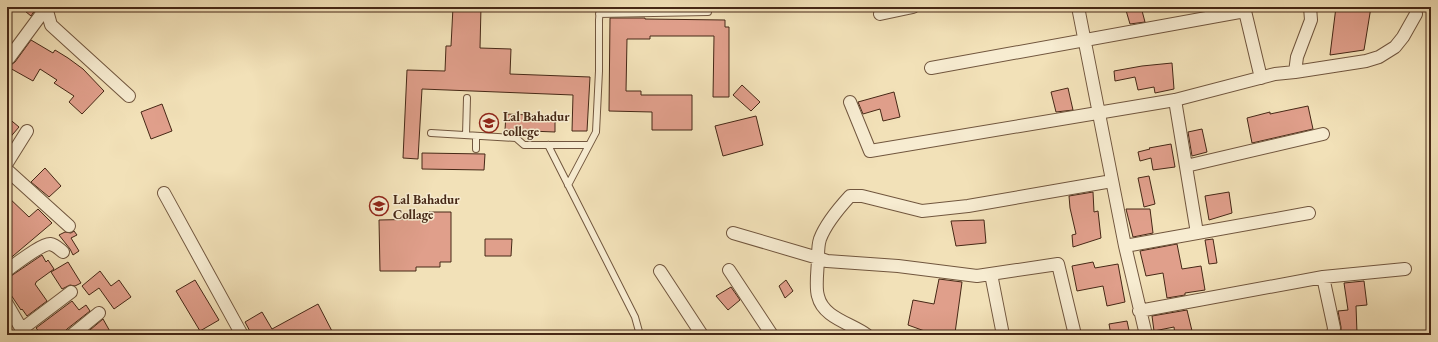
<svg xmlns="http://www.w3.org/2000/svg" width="1438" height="342" font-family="'EB Garamond',serif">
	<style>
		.building { fill: #e09f8b; stroke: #462816 }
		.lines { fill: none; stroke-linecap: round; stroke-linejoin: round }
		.service-casing { stroke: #71563e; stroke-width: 8 }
		.minor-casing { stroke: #71563e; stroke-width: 14 }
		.service { stroke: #f7ecd1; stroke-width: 6 }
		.minor { stroke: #f7ecd1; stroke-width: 12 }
		.labels { text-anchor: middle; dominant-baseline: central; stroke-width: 3; stroke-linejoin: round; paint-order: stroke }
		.poi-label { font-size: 13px; font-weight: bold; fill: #462816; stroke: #f7ecd1; text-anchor: start }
	</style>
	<rect width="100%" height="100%" fill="#f2e1b8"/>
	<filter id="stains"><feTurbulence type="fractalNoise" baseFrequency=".005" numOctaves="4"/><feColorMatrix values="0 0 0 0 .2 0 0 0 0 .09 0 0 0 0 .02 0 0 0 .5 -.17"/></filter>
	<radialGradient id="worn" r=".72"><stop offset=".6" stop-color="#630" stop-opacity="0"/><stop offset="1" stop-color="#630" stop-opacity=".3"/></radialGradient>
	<path class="building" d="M20,7H37L31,16Z
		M453,7H481L480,48L511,49L510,74L590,77L587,131H572L573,95L422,89L418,159L403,158L407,70L445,71L446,46H451Z
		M611,7H645V9H611Z
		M1125,7H1141L1145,22L1130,24Z
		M1336,7H1371L1364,50L1330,55Z
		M610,18H645V19L725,20V27H729V97H713L714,36H650V39H627L626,91H641V95H692V130H652V112L609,111Z
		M31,40L53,53L55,50L68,58L83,69L104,91L82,114L69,102L74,96L54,83L57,80L40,69L33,81L8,67L15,62Z
		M1172,63L1174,89L1155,93L1154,87L1138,90L1135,77L1115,81L1114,71L1142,66Z
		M742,85L760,102L751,111L733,95Z
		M1068,88L1073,110L1056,112L1051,92Z
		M894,92L900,117L883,121L880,109L863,114L858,102Z
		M162,104L172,131L151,139L141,112Z
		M1308,106L1313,129L1252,143L1247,118L1270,112V114Z
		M506,114L555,116V132L505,130Z
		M756,116L763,145L723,156L715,126Z
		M7,117L19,127L7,141Z
		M1202,129L1207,152L1192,156L1188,132Z
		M1171,144L1175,167L1153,170L1151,158L1140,161L1138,152L1150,149L1149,148Z
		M422,153L485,154L484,170L422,169Z
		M45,168L61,186L49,197L31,182Z
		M1149,176L1155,204L1144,207L1138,178Z
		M1093,192L1094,212L1098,211L1101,238L1073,247L1072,235L1076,234L1070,208L1069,196Z
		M1229,192L1232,213L1209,220L1205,196Z
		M7,196L29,217L38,209L52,223L7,261Z
		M1126,209H1150L1153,233L1133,237Z
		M429,212H451V262H440V267H416V271H380L379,220L429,219Z
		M984,220L986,243L956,246L951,221Z
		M74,231L77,235L71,238L79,251L73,255L70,249L59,235L65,232L71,233Z
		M485,239H512L511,256H485Z
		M1213,239L1217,263L1209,264L1205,240Z
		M1177,244L1182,269L1201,266L1205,290L1185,293V295L1167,298L1163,273L1146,276L1140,251Z
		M42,255L46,262L48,260L54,269L36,282V283L35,284L47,301L27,316L22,309L21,310L7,289V277L11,276Z
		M68,262L81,283L75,286L70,285L62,289L51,272Z
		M1093,262L1095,268L1118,264L1125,302L1107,306L1103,286L1077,291L1072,266Z
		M100,271L111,286L119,280L131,297L114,309L99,288L89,295L82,286Z
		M939,279L962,282L955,333H930L908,325L913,300L934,304Z
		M195,280L219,320L200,331L176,291Z
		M786,280L793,291L785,298L779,286Z
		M1364,281L1367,305L1356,306L1357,333L1341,335V327L1338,311L1348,310L1344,283Z
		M731,287L740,300L728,310L716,296Z
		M72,301L79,310L86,305L90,311L67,329L62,335H42L36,328Z
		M318,304L334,335H252L245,322L262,312L272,329Z
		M1187,310L1193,335H1175L1174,327L1154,331L1152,316Z
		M103,319L112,335H84Z
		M1127,321L1130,335H1111L1109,324Z"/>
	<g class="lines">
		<g class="service-casing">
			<path id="service" d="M599,14L708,12
				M431,133L516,138L524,145H589
				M466,135L467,98
				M548,145L635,317L640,335
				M476,149V136
				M568,185L596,132L599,71V20L600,7"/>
		</g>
		<g class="minor-casing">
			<path id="minor" d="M46,7L51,25L129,96
				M1078,7L1125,246L1146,335
				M1244,7L1261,78
				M880,14L913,7
				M9,58L46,8
				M931,68L1245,11
				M1295,72L1297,57L1311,20L1310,7
				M1175,100L1197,233
				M850,102L870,151L1175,100L1275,74L1295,72L1366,61L1379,57L1395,47L1403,37L1416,14
				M7,163L27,131
				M1186,166L1323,134
				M7,170L69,226
				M164,193L242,335
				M733,233L818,258C818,252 818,245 820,239C826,223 839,208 850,196H862L922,211L968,206L1112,181
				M1125,246L1309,213
				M7,270C16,264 41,244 50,244C56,245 59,249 63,252
				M729,270L772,335
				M660,271L702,335
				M991,274L1003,335
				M1323,277L1334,328L1333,335
				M7,304L25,335
				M1139,311L1323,277L1405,269
				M22,329L71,292
				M72,335L99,313
				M867,335C851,323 823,318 818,296C815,287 818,268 818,258L827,261L898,266L977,276L1058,264L1075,335"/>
		</g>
		<use href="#service" class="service"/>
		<use href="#minor" class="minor"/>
	</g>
	<defs>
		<g id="university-ring" transform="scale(1)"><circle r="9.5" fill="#f7ecd1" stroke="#8f2418" stroke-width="1.5"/><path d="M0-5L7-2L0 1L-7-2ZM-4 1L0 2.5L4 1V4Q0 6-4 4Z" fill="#8f2418"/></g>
	</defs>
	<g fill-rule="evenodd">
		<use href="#university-ring" x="489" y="123"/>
		<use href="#university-ring" x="379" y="206"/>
	</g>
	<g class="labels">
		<g class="poi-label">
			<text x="503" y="116">Lal Bahadur<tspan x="503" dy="15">college</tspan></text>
			<text x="393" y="199">Lal Bahadur<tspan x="393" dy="15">Collage</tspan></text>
		</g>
	</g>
	<rect width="1438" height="342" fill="none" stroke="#f2e1b8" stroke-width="24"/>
	<rect x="8" y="8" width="1422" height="326" fill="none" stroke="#462816" stroke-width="2"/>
	<rect x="12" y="12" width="1414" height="318" fill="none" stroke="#462816"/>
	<rect width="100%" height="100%" filter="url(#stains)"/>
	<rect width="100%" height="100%" fill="url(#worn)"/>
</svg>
